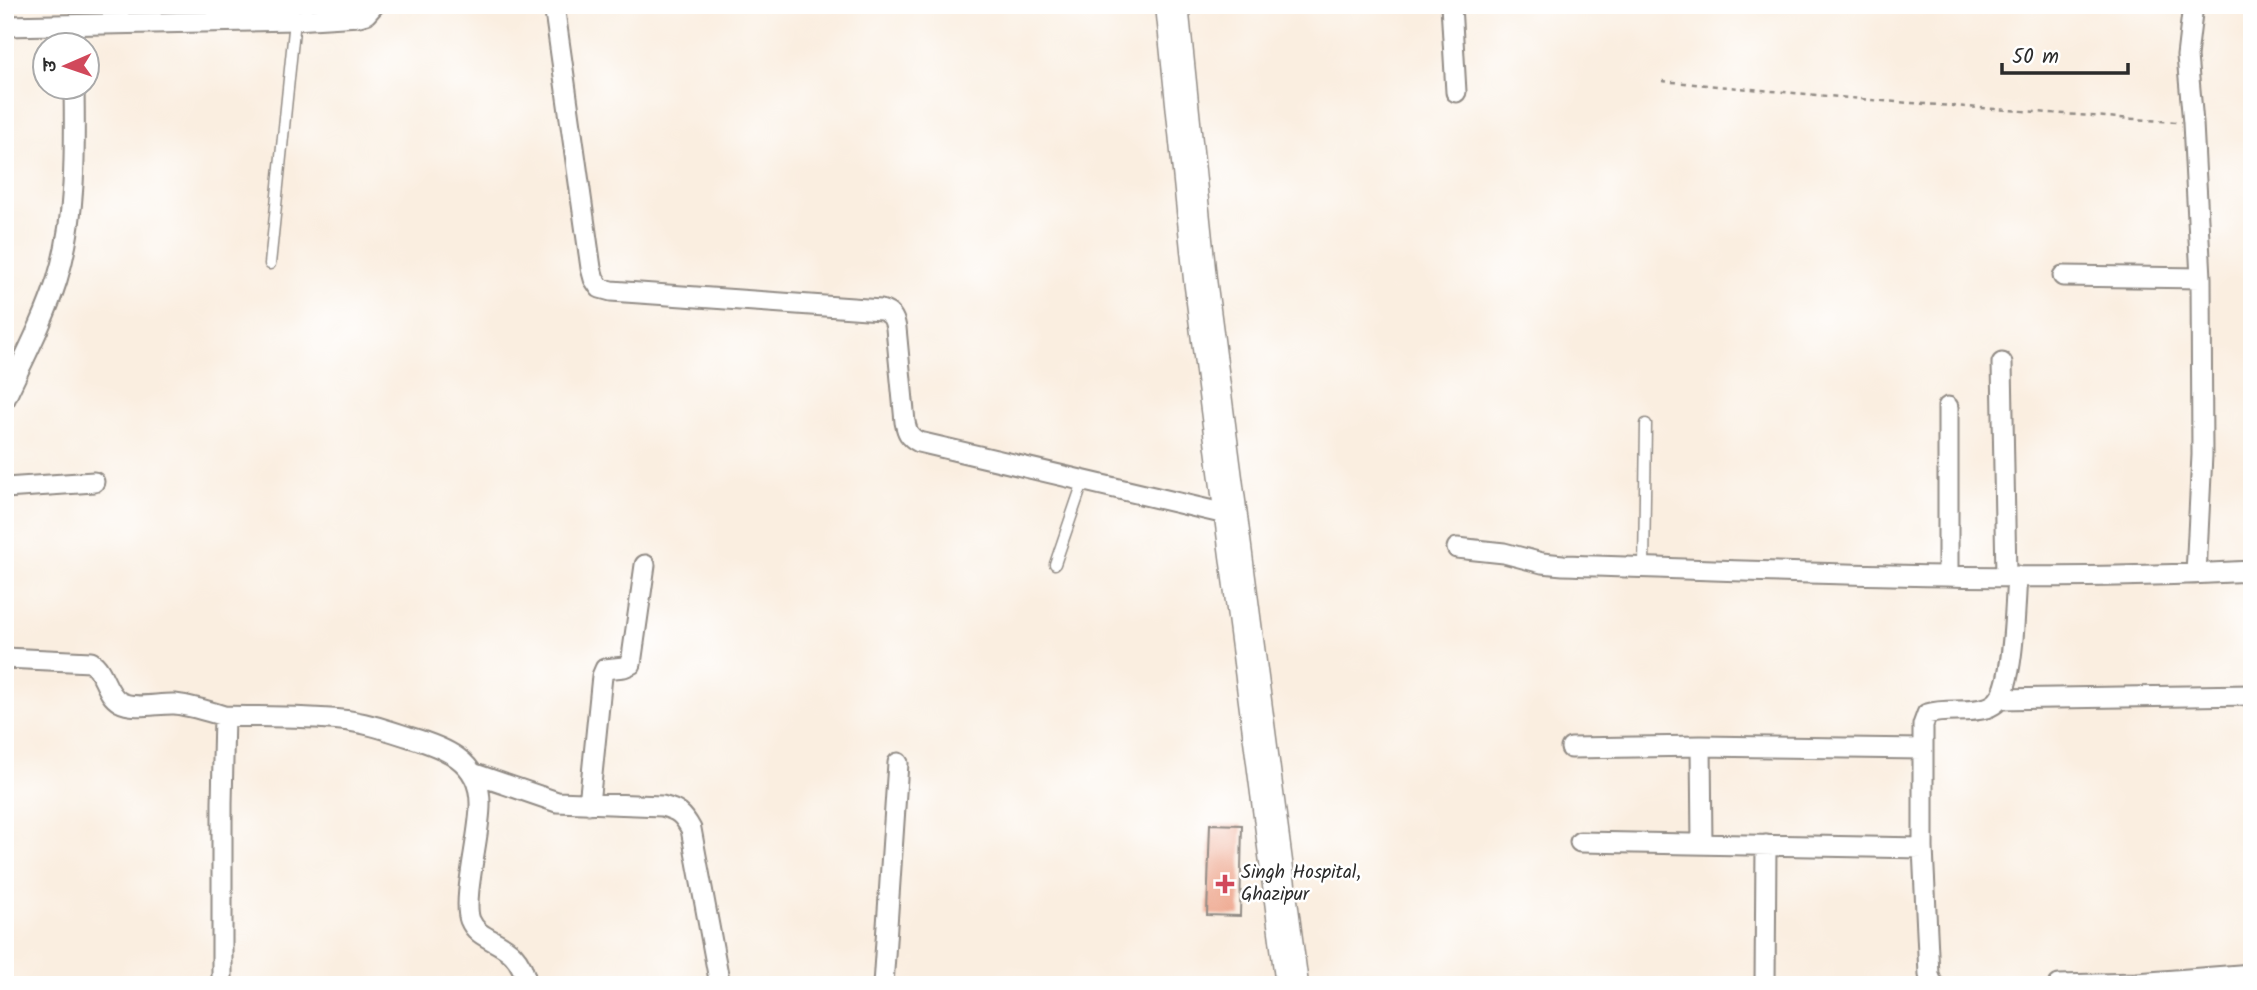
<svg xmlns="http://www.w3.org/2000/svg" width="2257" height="990" font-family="Kalam,'Playpen Sans Deva',sans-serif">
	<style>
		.building { fill: #eda388 }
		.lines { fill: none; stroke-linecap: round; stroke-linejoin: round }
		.service-casing { stroke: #928c86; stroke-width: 13 }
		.minor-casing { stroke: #928c86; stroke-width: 23 }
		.trunk-casing { stroke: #928c86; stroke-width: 35 }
		.path { stroke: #928c86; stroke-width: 2.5; stroke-dasharray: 5 5; stroke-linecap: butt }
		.service { stroke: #fff; stroke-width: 10 }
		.minor { stroke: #fff; stroke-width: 19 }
		.trunk { stroke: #fff; stroke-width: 32 }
		.poi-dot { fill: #d1495b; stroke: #fff; stroke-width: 2.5 }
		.labels { text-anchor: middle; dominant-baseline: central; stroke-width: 5; stroke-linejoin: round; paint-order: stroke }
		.poi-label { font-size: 19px; fill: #2b2b2b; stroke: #fff; text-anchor: start }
	</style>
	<rect width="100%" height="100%" fill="#fff"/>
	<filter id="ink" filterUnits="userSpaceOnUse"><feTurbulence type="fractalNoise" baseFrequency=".0143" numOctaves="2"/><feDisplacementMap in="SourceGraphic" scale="14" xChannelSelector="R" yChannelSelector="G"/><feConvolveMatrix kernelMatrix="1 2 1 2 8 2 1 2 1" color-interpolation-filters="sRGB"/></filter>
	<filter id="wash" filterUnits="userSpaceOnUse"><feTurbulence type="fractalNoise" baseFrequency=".00686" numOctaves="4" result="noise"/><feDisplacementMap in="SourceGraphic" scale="28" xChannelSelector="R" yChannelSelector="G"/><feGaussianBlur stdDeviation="1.57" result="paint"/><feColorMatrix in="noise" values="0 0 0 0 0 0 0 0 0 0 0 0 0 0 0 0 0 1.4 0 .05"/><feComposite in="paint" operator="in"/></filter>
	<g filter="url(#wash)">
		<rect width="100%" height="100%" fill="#faeee0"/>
		<g id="blocks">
			<path class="building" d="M1210,824L1242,825L1240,916L1207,915Z"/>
		</g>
	</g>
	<g filter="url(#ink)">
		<use href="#blocks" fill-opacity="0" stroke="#928c86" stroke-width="2"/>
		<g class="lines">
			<g class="service-casing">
				<path id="service" d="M270,264L295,20
					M1055,564L1083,482
					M1644,568L1646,424"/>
			</g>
			<g class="minor-casing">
				<path id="minor" d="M554,5L591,268L594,279L600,288L611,291L881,310C891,313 894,317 896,328L905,422C907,432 909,437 919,442L1230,515
					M1451,5L1456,92
					M2193,5L2187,56L2193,123L2201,278L2202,455L2196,574
					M5,26L295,20L359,16L366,14L374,5
					M73,26V46
					M2063,276L2201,278
					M2002,363L2006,576
					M5,399C23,360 44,321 57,280C76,219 75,151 74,88
					M1948,407V575
					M5,488L94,482
					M1457,548L1504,553L1542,563L1563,565C1792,572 2023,584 2252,571
					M5,658L91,662C105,671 105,694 120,702C134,710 159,703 175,704C192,706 208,711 224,716L222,803V985
					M2000,699L2252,695
					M224,716C263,717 303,716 341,720C364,722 387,730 409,737C443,747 480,760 480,803C481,831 462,899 470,920C481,947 518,936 527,985
					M1701,746L1702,844
					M1571,748L1701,746L1923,749
					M472,773L557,802L662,806C678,810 683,814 691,829L720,985
					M589,804L602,676L605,669L624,667L631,664L645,565
					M1580,842L1923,848
					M883,985L898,763
					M1765,985L1766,845
					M1935,985L1932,983L1929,975L1923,848V725L1927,714C1946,708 1967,714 1986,708C1990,707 1997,703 1999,699C2014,681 2015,602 2017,576
					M2059,985L2137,983L2252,974"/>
			</g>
			<g class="trunk-casing">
				<path id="trunk" d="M1172,5L1200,279L1292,985"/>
			</g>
			<path class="path" d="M1662,81L1883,101L2176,122"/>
			<use href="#service" class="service"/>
			<use href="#minor" class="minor"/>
			<use href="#trunk" class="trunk"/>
		</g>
	</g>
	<path class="poi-dot" d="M1221.5 873.5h7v7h7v7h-7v7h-7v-7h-7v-7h7z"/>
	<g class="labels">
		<g class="poi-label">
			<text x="1241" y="873">Singh Hospital,<tspan x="1241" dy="22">Ghazipur</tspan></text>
		</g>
	</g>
	<rect width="2257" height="990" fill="none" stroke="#fff" stroke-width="28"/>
	<g transform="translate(66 66) rotate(268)"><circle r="33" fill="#ffffff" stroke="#aaaaaa" stroke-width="2"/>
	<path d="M0-5L12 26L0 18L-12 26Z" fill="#d1495b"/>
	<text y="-10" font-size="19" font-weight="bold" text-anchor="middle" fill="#2b2b2b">उ</text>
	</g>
	<path d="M2002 63v10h126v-10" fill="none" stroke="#2b2b2b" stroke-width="3.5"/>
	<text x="2012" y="63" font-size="21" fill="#2b2b2b" stroke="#ffffff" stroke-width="5" paint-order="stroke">50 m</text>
</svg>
